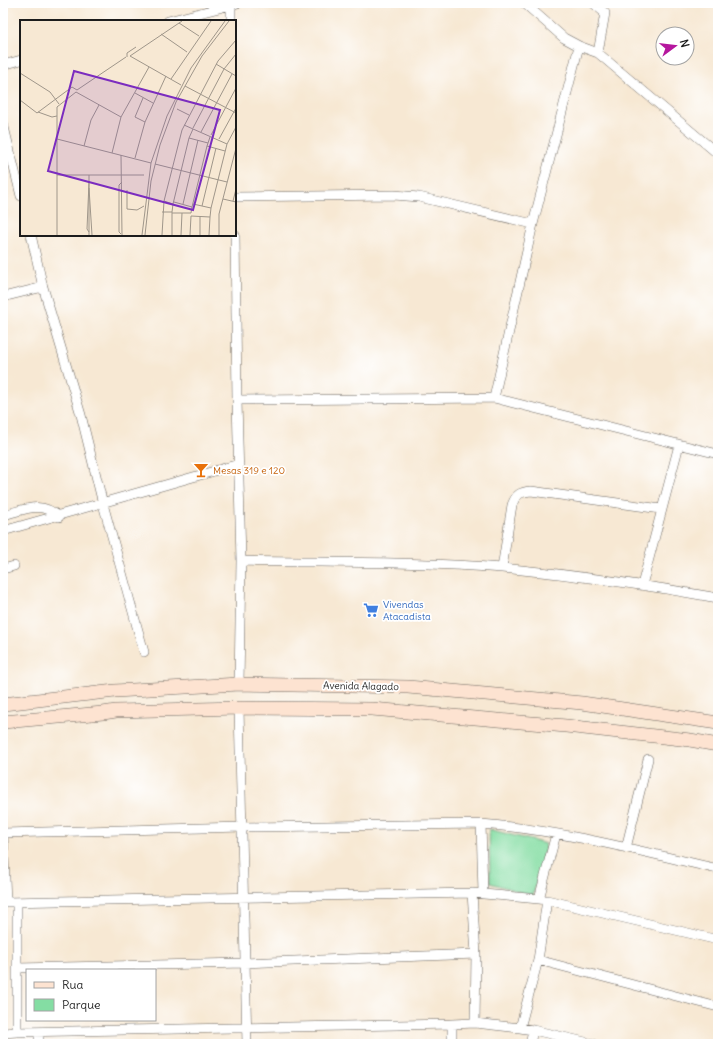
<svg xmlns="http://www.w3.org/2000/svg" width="721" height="1047" font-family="Delius,sans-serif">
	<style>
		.green { fill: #84dda3; stroke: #507c60 }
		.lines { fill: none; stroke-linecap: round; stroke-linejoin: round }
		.street-casing { stroke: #69635c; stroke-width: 10 }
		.secondary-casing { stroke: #69635c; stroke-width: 14 }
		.street { stroke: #fff; stroke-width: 9 }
		.secondary { stroke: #fde3d1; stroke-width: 13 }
		.labels { text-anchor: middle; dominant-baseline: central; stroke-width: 3.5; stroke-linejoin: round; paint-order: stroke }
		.food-label { font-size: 10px; fill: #c56008; stroke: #fff; text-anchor: start }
		.shop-label { font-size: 10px; fill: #366cbe; stroke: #fff; text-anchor: start }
		.street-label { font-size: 10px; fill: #1c1c1c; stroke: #fff }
		.inset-road { fill: none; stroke: #9f968a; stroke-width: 1 }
		.view { fill: #7b2cbf; fill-opacity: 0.15; stroke: #7b2cbf; stroke-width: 2 }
		.inset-edge { fill: none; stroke: #1c1c1c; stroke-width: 2 }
	</style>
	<rect width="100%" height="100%" fill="#fff"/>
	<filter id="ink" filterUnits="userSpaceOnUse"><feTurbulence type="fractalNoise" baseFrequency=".025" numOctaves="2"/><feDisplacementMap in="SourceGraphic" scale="8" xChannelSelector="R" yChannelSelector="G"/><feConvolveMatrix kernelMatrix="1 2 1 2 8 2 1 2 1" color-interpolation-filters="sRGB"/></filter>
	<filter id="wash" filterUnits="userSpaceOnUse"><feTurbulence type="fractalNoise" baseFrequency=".012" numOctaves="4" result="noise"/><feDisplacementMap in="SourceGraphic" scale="16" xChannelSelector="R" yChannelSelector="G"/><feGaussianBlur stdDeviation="0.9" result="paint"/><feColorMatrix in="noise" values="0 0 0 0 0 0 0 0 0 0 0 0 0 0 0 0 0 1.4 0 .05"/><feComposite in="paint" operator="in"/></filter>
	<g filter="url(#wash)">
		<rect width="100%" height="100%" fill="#f7e8d3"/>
		<path class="green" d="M489,829L546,844L533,896L490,883Z"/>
	</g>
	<g filter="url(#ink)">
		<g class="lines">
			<g class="street-casing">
				<path id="street" d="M593,3L605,13L598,53
					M168,21L231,5
					M231,21V5L238,3
					M579,46L598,53L718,154
					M3,65L21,60
					M3,123L21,196
					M235,197L394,195L419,197L533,224
					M31,235L43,287L81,415L103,504L144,652
					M235,235L237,400
					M3,297L43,287
					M494,398L533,224L579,46L564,38L524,3
					M3,515C24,510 41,500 59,517
					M3,531L239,464
					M241,561C327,563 415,561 502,568C574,575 646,585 718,598
					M502,568L512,505C516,494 520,492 531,491L661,509
					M3,569L14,566
					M642,585L679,445
					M239,684L241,561L237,400L494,398L718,454
					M239,708L247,1044
					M481,824L483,893
					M3,833L243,827L481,824C561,830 640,851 718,869
					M3,833L6,902L472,893
					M626,848L648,759
					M547,900L718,940
					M17,902V1032L452,1024
					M538,960L718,1007
					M18,968L245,963L476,954
					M475,1023L476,954L472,893L539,899
					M533,1030L594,1044
					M39,1032V1044
					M3,1033L17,1032
					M452,1044V1024L475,1023L520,1028
					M530,1044L533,1030L520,1028L538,960L547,900L539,899L556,834"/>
			</g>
			<g class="secondary-casing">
				<path id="secondary" d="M3,704L115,691L239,684L408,687L582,703L718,723
					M3,722L103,713L116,711L239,708L372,709L566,726L690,740L718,745"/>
			</g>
			<use href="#street" class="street"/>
			<use href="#secondary" class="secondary"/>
		</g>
	</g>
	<defs>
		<g id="bar-bare" transform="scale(1.2)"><path d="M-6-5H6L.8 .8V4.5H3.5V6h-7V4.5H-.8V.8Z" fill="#e8710a" stroke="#fff" stroke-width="2.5" paint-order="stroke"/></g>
		<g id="supermarket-bare" transform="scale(1.2)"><path d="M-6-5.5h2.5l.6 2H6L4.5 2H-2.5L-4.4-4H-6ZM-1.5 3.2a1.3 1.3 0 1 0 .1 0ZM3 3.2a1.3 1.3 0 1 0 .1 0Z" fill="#3f7fe0" stroke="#fff" stroke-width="2.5" paint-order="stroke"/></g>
	</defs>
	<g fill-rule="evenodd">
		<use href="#bar-bare" x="201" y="470"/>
		<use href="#supermarket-bare" x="371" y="610"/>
	</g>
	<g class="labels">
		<g class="food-label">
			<text x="213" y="470">Mesas 319 e 120</text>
		</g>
		<g class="shop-label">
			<text x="383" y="604">Vivendas<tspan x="383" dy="12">Atacadista</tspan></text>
		</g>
		<g class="street-label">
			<text transform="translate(361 686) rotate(1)">Avenida Alagado</text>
		</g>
	</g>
	<g transform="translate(20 20)">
		<rect width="216" height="216" fill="#f7e8d3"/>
		<path class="inset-road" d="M159,3L179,16M141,14L167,32M107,37V33L116,27M196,44L216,56M129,47L101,97L92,133L131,143M0,53L30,72L39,84M151,59L191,1M161,65L110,36L162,1M165,66L216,93M57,70L106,37M115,73L133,83M123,78L115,97L125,102M0,80L17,93L52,67L57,70M157,89L169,95M18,92L32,97L37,96M164,105L207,124L191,188L173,184M173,108L204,49L216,34M173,109L169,118L188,123M181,112L212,54M191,115L216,68M190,117L187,126L205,131M199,119L216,88M207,124L216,107M64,126L71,100L79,85M92,133L37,119V87L56,72L101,97M101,135L102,215M115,138L125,102L146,56M135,144L207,162M37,155H124M69,155V215M69,162L67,209L69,212M69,168L72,215M107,170V189L117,190L124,186M203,179L216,182M144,181L153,184L169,118M213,181L216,169M154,182L172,187L187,126M163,184L178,120M182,186L196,128M142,192H152L153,184M152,193H171L172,187M171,196L190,197L191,188M101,214L99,212V165L102,162M37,215V119M122,215L131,143L147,96L171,48L205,1M125,215L131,161L140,125L156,82L182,36L209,1M142,215L144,181L162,110L198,41L216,20M152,215V192M161,215L162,193M170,215L171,196M180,215V197M189,215L190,197M199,215V194L216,128"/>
		<path class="view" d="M54,51L200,90L173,190L28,151Z"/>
		<rect width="216" height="216" class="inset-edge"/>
	</g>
	<rect width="721" height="1047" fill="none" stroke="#fff" stroke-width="16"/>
	<rect x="26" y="969" width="130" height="52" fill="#ffffff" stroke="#a4a4a4"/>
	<rect x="34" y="982" width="20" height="6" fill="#fde3d1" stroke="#a4a4a4"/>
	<text x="62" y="989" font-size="12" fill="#1c1c1c">Rua</text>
	<rect x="34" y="999" width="20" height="12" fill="#84dda3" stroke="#a4a4a4"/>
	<text x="62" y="1009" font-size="12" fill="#1c1c1c">Parque</text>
	<g transform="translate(675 46) rotate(75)"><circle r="19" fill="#ffffff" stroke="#a4a4a4"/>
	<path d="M0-3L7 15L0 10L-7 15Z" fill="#b5179e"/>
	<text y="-6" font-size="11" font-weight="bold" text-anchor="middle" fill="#1c1c1c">N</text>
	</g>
</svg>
